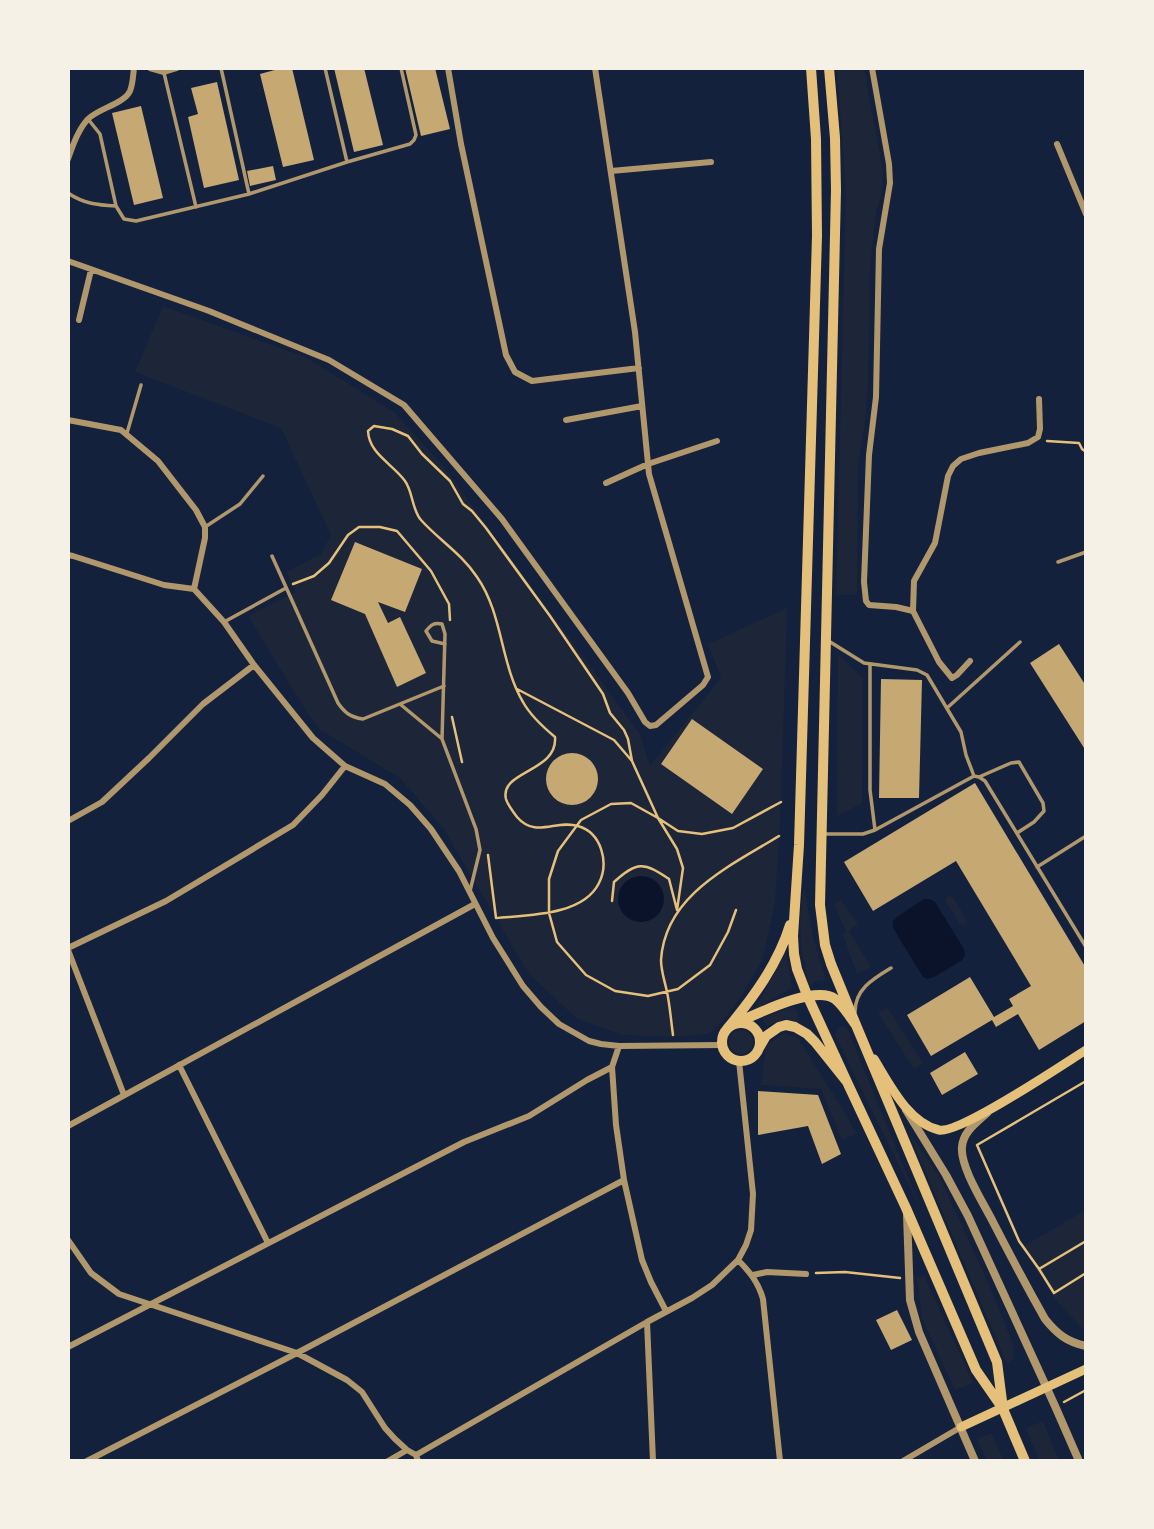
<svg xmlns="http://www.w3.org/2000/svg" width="1154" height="1529" font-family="Helvetica,sans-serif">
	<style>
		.green { fill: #1d2539 }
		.water { fill: #0b132b }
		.building { fill: #c6a872 }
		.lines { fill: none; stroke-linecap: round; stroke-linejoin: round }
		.path { stroke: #e5c07b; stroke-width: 2.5 }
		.service { stroke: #b1986c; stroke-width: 3.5 }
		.minor { stroke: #b1986c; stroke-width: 6 }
		.tertiary { stroke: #b1986c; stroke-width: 8 }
		.secondary { stroke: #e5c07b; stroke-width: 9 }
		.primary { stroke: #e5c07b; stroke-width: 10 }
	</style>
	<rect width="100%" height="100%" fill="#14213d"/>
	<path class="green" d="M837,68H864L883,172L882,192L876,212L870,268L868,380L865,422L858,463L857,595H836L846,194Z
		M163,306L305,357L394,412L444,467L640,734L650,766L721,678L708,644L787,608L781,802L775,903L762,961L738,1001L722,1022L708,1034L673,1037L622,1035L576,1018L529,974L443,828L400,778L319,729L308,714L248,616L296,592L286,572L321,554L331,535L281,428L135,372Z
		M838,654L863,678L862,803L837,816Z
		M804,885L813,937L826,980L817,981L809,986L801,948L800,919Z
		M950,896L953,897L967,920V923L963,926L961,925L946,902V898Z
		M841,900L858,924L849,931L871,967L857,974L843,935L846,932L834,904Z
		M786,952L792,988L755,1009Z
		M795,1006L800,1022L785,1019L766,1026L761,1018Z
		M887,1007L923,1063L914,1069L878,1013Z
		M842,1026L847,1028L923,1214L835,1035L837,1029Z
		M729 1042a12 12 0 1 1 24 0a12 12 0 1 1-24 0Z
		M784,1033L797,1037L845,1113L856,1134L842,1140L821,1089L761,1085L766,1046Z
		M908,1131L939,1176L990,1287L1014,1347V1358L1007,1364Z
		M1086,1210V1329L1082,1328L1055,1299L1022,1247Z
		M924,1275L973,1383L955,1390L922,1319L917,1278Z
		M1043,1421L1059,1461H1040L1026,1428Z
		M991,1433L1004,1461H987L977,1439Z"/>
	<path class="water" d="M618 899a23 23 0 1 1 46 0a23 23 0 1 1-46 0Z
		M924,899H930L935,902L964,949L965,956L961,961L934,977L927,979L923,977L893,928V921L898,916Z"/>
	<path class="building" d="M282,68H292L314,160L283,167L260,74Z
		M334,68H364L383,145L354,152Z
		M405,68H435L450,129L421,136Z
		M217,82L239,180L204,188L188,117L198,114L191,88Z
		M141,106L163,198L134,205L112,113Z
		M273,166L276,180L250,186L247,171Z
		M355,542L422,569L405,612L378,602L388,623L400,617L426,673L397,687L365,614L331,600Z
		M1059,644L1086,686V751L1030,663Z
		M881,679L922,680L919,798H879Z
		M692,719L763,769L732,814L661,764Z
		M546 779a26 26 0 1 1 52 0a26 26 0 1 1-52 0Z
		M975,783L1086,968V1021L1039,1050L1018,1014L996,1027L992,1020L931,1056L907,1015L970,977L994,1017L1013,1006L1009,999L1031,986L956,861L873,911L844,862Z
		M965,1052L978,1074L942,1095L930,1073Z
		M758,1091L818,1095L841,1154L822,1164L808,1126L758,1135Z
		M897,1310L912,1340L891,1350L876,1320Z"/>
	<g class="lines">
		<path class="path" d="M1047,441L1079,443L1082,449L1086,452
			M293,584L314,576L329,563L348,535L359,527H380L397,531L431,571L449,604L450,620
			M517,689L614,740L632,761L658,818L678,831L702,834L733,828L781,802
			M452,717L462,762
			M488,855L496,918C527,915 583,916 599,883C609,863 602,833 578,826C556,819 536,839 517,817C513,811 508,806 506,799C499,771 558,772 555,737C543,727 530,715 523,702C500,663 503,614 477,577C462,554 439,540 421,520C412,510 413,492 405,481C393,464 369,454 368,431L374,426L392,429L408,436L422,454L450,481L463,504L472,511L486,528L550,616L603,694L610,713L624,730L628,739L632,761
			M612,901L614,882C637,861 644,862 669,879L677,910L683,868L677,849L658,818L631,803L611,804L581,820L558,851L549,879V913L557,942L586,975L615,991L648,996L678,989L710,965L728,932L736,910
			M673,1035C671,1021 670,1006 667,992C665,982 661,971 661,960C665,895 730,866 779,836
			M1086,1241L1039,1269L1054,1293L1086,1273
			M1039,1269L1019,1241L977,1145L1086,1081
			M816,1273L845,1272L900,1278
			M1064,1402L1086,1390"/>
		<path class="service" d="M221,68L249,194
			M325,68L347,162
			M164,73L196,207
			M88,119L100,134L116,206L124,219L136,221L249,194L347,162L410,144L414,140L416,135L401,68
			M68,193C84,204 98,205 116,206
			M127,433L141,385
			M205,527L240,504L263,476
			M272,556L338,703C345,713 350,717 363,719L444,686
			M1058,562L1086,552
			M224,622L286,588
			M827,640L864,663L917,670L927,675L961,732L966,755L974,776
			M445,644L432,641L426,631C431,625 434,622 442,624L445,634L442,739L476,829L480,850L470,891
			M870,664V790L875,830
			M400,704L441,738
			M947,708L1020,642
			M979,777L1011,763L1019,762L1043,803L1044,811L1034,822L1017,833
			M823,834H863L875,830L974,776L979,777L985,781L1086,947
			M1037,867L1086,836
			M855,1012C855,989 873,979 891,968"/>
		<path class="minor" d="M150,68L164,72L177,68
			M448,68L461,144L506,355L515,372L532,381L639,368
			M872,68L889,164L890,183L879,249L876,397L869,455L864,582L866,601L869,605L896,607L913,611L939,662L952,678L957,675L970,661
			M1057,144L1086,214
			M68,159C73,145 78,130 88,119C99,108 124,104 130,91C133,84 133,75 134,68
			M611,171L711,162
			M68,261L209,311L329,360L404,405L502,519L628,693L645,722L650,726L656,725L703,685L708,677L649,474L635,332L595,68
			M79,320L91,270
			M68,420L121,430L158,461L196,510L205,527V538L194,589
			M566,420L642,406
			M606,483L648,464L717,441
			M68,555L73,556L164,585L194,589
			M194,589L224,622L254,665L313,738L345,766L385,784L410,805L431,829L459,871L493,938L523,986L541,1007L559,1024L589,1041L601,1044L619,1046L722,1045
			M913,611L914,581L935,543L948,476L953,466L961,459L979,453L1028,443L1038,437L1040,429L1039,399
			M68,821L102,802L149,758L203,704L254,665
			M68,948L166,901L293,825L322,795L345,766
			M68,950L124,1095
			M619,1046L612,1067L616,1125L624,1180L642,1260L651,1282L666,1311
			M179,1065L268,1243
			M68,1126L475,904
			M68,1240L91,1273L119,1294L297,1353L347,1380L362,1392L385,1428L395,1439L407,1450L416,1455L418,1461
			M738,1260C750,1272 758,1282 763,1299L780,1461
			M753,1275L767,1272L806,1274
			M647,1322L653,1461
			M68,1347L464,1142L529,1116L587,1080L612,1067
			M416,1455L647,1322L692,1298L712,1285L738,1260L746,1245L751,1230L753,1194L739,1061
			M87,1461L297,1353L624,1180
			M388,1461L407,1450
			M903,1461L961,1427"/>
		<path class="tertiary" d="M906,1110L946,1175L968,1216L1055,1406L1079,1461
			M987,1113C976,1123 963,1132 962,1147C960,1167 984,1204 993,1222C1010,1255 1027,1287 1045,1319C1057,1334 1067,1342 1086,1346
			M907,1214L910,1300L919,1332L975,1461"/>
		<path class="secondary" d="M874,1059C889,1083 908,1123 939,1130C960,1134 1062,1065 1086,1050
			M961,1427L1086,1369"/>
		<path class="primary" d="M811,68L816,139L817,236L799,845L793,936L794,954L797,969L807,995L847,1082
			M829,68L835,138L836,190L820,905L825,945L831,964L856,1025
			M722 1042a19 19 0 1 1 38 0a19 19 0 1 1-38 0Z
			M734,1024C755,1015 815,984 835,999C843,1005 849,1016 856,1025L997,1362L1003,1409
			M727,1029C753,998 778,964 790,925
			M759,1048L766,1036L779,1027L786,1025L795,1027L807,1034L815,1042L847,1082L906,1208L976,1370L1003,1409L1025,1461"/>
	</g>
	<rect width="1154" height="1529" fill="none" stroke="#f6f1e7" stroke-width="140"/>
</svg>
